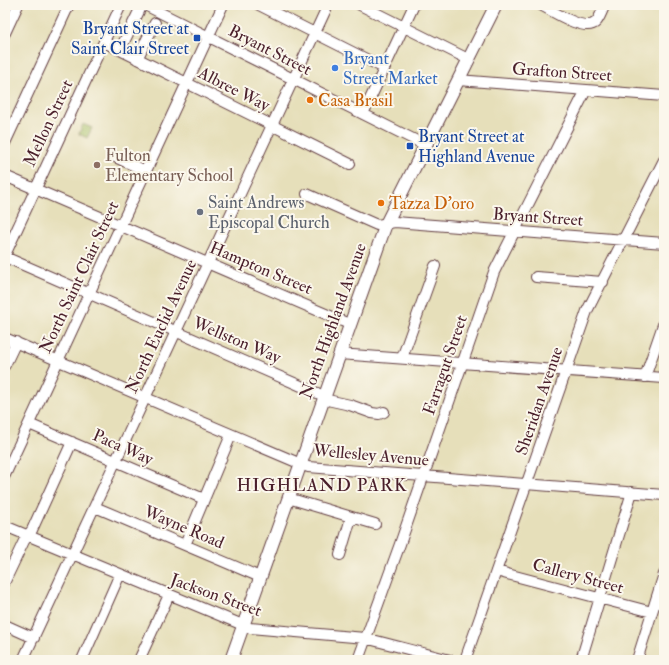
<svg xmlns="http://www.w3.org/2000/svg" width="669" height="665" font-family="'IM FELL Double Pica',serif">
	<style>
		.green { fill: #a5be64; stroke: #786e48 }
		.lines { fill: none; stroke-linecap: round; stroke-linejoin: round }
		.minor-casing { stroke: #613c40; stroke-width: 12 }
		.major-casing { stroke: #613c40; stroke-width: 14 }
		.minor { stroke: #fff; stroke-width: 10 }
		.major { stroke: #fff; stroke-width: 12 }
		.transit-dot { fill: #1a4fb4; stroke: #fbf7ec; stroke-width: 1.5 }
		.shop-dot { fill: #3f7fe0; stroke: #fbf7ec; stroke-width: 1.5 }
		.food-dot { fill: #e8710a; stroke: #fbf7ec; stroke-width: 1.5 }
		.education-dot { fill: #8d6e63; stroke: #fbf7ec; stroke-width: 1.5 }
		.worship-dot { fill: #6b7280; stroke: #fbf7ec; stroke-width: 1.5 }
		.labels { text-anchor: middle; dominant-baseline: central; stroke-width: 4; stroke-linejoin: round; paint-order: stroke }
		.transit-label { font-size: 17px; fill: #164399; stroke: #fbf7ec; text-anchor: end }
		.street-label { font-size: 17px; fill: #4a1f2b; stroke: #fbf7ec }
		.shop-label { font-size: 17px; fill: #366cbe; stroke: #fbf7ec; text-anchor: start }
		.food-label { font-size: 17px; fill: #c56008; stroke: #fbf7ec; text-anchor: start }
		.education-label { font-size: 17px; fill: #785e54; stroke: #fbf7ec; text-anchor: start }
		.worship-label { font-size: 17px; fill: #5b616d; stroke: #fbf7ec; text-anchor: start }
		.neighbourhood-label { font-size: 18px; letter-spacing: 1px; fill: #4a1f2b; stroke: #fbf7ec }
	</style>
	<rect width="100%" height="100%" fill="#fbf7ec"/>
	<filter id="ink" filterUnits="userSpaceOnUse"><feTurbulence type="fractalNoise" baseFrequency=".025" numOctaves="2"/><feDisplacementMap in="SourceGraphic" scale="8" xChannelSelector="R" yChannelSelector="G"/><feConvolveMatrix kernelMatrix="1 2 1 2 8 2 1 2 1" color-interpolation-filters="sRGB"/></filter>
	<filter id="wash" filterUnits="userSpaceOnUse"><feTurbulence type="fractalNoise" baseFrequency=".012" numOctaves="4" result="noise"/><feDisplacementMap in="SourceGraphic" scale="16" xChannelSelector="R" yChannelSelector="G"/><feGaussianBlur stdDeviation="0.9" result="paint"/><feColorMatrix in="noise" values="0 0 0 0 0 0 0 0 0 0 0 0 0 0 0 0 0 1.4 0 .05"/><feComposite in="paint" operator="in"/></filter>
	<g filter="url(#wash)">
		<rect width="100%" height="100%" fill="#e6dfba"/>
		<path class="green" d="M83,124L92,128L87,138L79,134Z"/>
	</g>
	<g filter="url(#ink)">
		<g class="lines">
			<g class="minor-casing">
				<path id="minor" d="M145,5L425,145
					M259,5L384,68
					M360,5L468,59
					M541,5C552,11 585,33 596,22C600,18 602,10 605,5
					M5,33L18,5
					M104,42L350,164
					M120,50L142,5
					M137,59L155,23
					M458,80L664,96
					M363,114L414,5
					M5,143L69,5
					M115,157L146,171
					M5,176L349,324
					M307,194L377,225L395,222L664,243
					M5,255L121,5
					M5,257L324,396
					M536,277L603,282
					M5,338L308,467L664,495
					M339,354L664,378
					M402,358L435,266
					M5,365L16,342
					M645,377L664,322
					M323,399L350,405L372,413L379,414L384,412
					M29,424L204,499
					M5,475L223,5
					M288,498L375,524
					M95,507L260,577
					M5,526L250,628L365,638L450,660
					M185,545L231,435
					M340,555L351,518
					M496,571L652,612
					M5,581L24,541L32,530L72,442
					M5,625L34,638
					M23,660L328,5
					M82,660L120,574
					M139,660L169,595
					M358,660L400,544L494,272L586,90
					M465,660L587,311L664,160
					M581,660L632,492
					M637,660L664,574"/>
			</g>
			<g class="major-casing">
				<path id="major" d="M231,660L386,224L496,5"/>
			</g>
			<use href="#minor" class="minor"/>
			<use href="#major" class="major"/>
		</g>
	</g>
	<g class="transit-dot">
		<rect x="193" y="34" width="8" height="8" rx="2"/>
		<rect x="406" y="142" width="8" height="8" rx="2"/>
	</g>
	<circle class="shop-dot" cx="335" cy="68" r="4"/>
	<g class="food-dot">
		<circle cx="310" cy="100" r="4"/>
		<circle cx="381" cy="203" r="4"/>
	</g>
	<circle class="education-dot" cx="97" cy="165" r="4"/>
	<circle class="worship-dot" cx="200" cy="212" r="4"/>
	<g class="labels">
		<g class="transit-label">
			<text x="189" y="28">Bryant Street at<tspan x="189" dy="20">Saint Clair Street</tspan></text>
			<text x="418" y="136" text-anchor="start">Bryant Street at<tspan x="418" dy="20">Highland Avenue</tspan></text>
		</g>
		<g class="street-label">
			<text transform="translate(270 50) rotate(27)">Bryant Street</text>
			<text transform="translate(562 72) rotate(4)">Grafton Street</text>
			<text transform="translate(234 89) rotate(27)">Albree Way</text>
			<text transform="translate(48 123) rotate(-65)">Mellon Street</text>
			<text transform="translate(538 217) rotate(4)">Bryant Street</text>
			<text transform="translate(261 268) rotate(23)">Hampton Street</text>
			<text transform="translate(79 277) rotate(-65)">North Saint Clair Street</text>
			<text transform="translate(333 321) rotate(-70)">North Highland Avenue</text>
			<text transform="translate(161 326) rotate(-65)">North Euclid Avenue</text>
			<text transform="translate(237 340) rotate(23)">Wellston Way</text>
			<text transform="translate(445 365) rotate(-71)">Farragut Street</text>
			<text transform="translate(539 401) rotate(-71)">Sheridan Avenue</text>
			<text transform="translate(123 447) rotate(24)">Paca Way</text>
			<text transform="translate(371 455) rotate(5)">Wellesley Avenue</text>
			<text transform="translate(184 527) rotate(23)">Wayne Road</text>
			<text transform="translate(578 576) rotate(15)">Callery Street</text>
			<text transform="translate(216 595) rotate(20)">Jackson Street</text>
		</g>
		<g class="shop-label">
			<text x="343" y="58">Bryant<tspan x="343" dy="20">Street Market</tspan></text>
		</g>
		<g class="food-label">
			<text x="318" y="100">Casa Brasil</text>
			<text x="389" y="203">Tazza D'oro</text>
		</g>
		<g class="education-label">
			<text x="105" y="155">Fulton<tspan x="105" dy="20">Elementary School</tspan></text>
		</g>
		<g class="worship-label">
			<text x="208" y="202">Saint Andrews<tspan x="208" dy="20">Episcopal Church</tspan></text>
		</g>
		<g class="neighbourhood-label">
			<text x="322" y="485">HIGHLAND PARK</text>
		</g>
	</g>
	<rect width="669" height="665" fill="none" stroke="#fbf7ec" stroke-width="20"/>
</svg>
